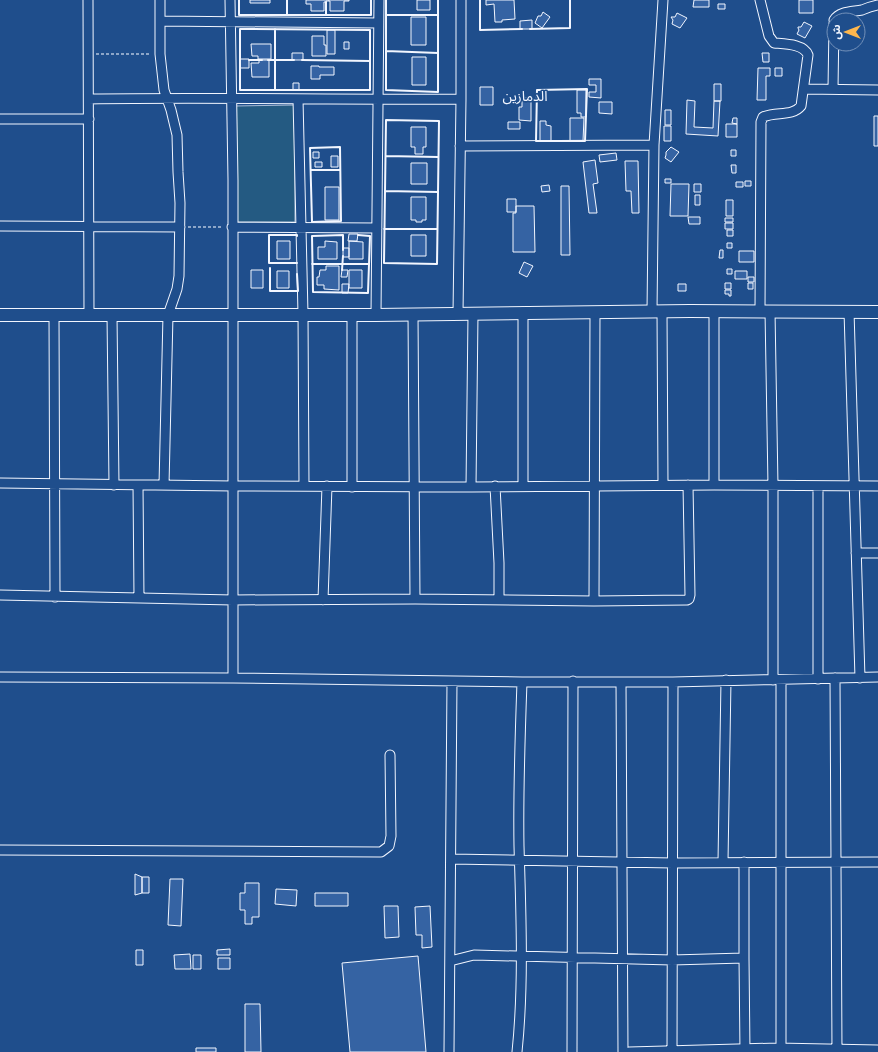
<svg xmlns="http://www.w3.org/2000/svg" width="878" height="1052" font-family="Arial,'Noto Sans Arabic',sans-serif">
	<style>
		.green { fill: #245a82; stroke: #a8bbd7 }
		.building { fill: #3563a3; stroke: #f2f6ff }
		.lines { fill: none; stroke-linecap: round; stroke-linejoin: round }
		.street-casing { stroke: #f2f6ff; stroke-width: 11 }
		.secondary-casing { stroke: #f2f6ff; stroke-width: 14 }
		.path { stroke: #b3c4dc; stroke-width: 1.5; stroke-dasharray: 3 2; stroke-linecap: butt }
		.street { stroke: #1f4e8c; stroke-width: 9 }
		.secondary { stroke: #1f4e8c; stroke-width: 12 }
		.wall { stroke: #f2f6ff; stroke-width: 2 }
		.labels { text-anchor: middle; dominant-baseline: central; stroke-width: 3; stroke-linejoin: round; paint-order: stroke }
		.quarter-label { font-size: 14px; fill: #f2f6ff; stroke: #1f4e8c }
	</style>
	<rect width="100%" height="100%" fill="#1f4e8c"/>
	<path class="green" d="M295,105V222H236L235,106Z"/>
	<path class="building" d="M250,0H270V3H250Z
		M306,0H327V2H324V11H311V4H306Z
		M328,0H349V1H344V11H330V1H328Z
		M417,0H430V10H417Z
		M486,0H514L515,19L502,20V22H495L494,4L486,5Z
		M694,0H709V7H693Z
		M799,0H813V13H799Z
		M718,4H725V9H718Z
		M543,12L550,17L542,28L535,23L538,16H541Z
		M677,13L687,18L680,28L672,24L673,20L671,17H675Z
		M411,17H426V45H411Z
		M532,20V29H520V21Z
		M804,22L812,26L805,38L797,34L799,30L798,28V27H801Z
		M327,30H335V54H327Z
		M312,36H324V45H326V56H312Z
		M344,42H349V49H344Z
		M251,44H271V59H258V56H252Z
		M292,53H303V60H292Z
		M762,53H769V62H763Z
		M412,57H426V85H412Z
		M240,59H249V68H240Z
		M259,60H269V77H252L251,63H259Z
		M311,66H319V67H334V75H320V79H311Z
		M758,68H770V76H766V100H757Z
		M775,68H782V76H775Z
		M589,79H601V98L589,97V92H596V85H589Z
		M293,83H299V90H293Z
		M714,84H721V101H714Z
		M480,87H493V105H480Z
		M577,90H586V117H581V113H577Z
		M522,98H531V121L519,120V107H522Z
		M687,100L695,101L694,127L713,128L714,101H720L718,136L686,134Z
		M599,102H612V114L599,113Z
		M665,110H671V125H665Z
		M874,116H878V146H874Z
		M570,118H584L583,141H570Z
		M733,118H737V124L732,123Z
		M540,121H546V125L551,126V141H540Z
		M508,122H520V129H508Z
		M726,124H737V137H726Z
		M664,126H671V141H664Z
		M411,127H426V147H423V154H415V147H411Z
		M671,147L679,152L671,162L665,158L666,155V152Z
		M731,150H736V156H731Z
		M313,152H319V158H313Z
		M616,153L617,160L600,162L599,155Z
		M331,156H338V167H331Z
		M595,160L598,183L593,184L597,213H589L583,162Z
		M625,161H638L639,213H632L631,191H626Z
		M315,162H322V167H315Z
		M411,163H427V184H411Z
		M731,165H736V173H732Z
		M665,179H671V183H665Z
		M745,181H751V186H745Z
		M736,182H743V187H736Z
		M671,184H689L688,216H670Z
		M694,184H701V192H694Z
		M549,185L550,191L542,192L541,186Z
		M561,186H569L570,255H561Z
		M325,187H339V220H325Z
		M695,195H700V205H695Z
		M411,197H426V220H422V222H416V220H411Z
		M507,199H516V212H507Z
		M726,200H733V216H726Z
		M516,206H534L535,252H513V213H516Z
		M688,217H700V224H689Z
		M725,218H733V222H725Z
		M725,223H733V229H725Z
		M727,230H733V236H727Z
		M349,234H358L357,241H348Z
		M411,235H426V256H411Z
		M277,241H290V259H277Z
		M325,241L337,242V259H318V247H325Z
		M349,241L363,242V259H349Z
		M727,243H732V248H727Z
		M343,248H349V257H343Z
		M720,250H723V258H719Z
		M739,251H754V262H739Z
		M524,262L533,266L527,277L519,273Z
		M326,266H339V290L324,289V285H317V277H319L320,270H326Z
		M727,269H732V274H727Z
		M251,270H263V288H251Z
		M342,270H348L347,277H341Z
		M349,270H362V288H349Z
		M277,271H289V288H277Z
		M735,271H747V279H735Z
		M748,277H754V282H748Z
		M725,283H731V289H725Z
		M748,283H753V289H748Z
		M342,284H349L348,293H342Z
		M678,284H686V291H678Z
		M725,290H731V296H729V294H725Z
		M135,874L142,877V893L135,895Z
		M142,877H149V893H142Z
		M170,879H183L181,926L168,925Z
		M245,883H259V917H252V924H245V910H240V893H245Z
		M276,889L297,890L296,906L275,904Z
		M315,893H348V906H315Z
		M384,906H398L399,937L385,938Z
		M430,906L432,947L422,948V935H416L415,907Z
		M230,949V955H217V950Z
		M136,950H143V965H136Z
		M190,954L191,969H175L174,955Z
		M193,955H201V969H193Z
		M418,956L426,1052H350L342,963Z
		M218,958H230V969H218Z
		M245,1004H260L261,1052H245Z
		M196,1048H216V1052H196Z"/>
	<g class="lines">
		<g class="street-casing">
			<path id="street" d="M88,0L89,315
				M160,0V54L164,90L171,110L177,135L178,172L180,203L179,276L177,289L168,315L164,485
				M230,0L233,180V678
				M834,20C840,11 852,12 862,10C867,8 873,6 878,5
				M161,21L378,23
				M804,89L878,90
				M833,89L834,23
				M89,99C213,97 337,100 461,99
				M298,99L303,314L304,486
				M0,119H89
				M460,146L654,145
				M0,226L180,227
				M232,227L377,228
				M652,311L654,145L663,0
				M662,311L663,485
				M760,311L761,122L763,117C776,111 792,117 801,106L808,55C804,44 785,44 774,43L769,36L760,0
				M770,311L773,486V680
				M849,311L860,678
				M458,313L461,99V0
				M352,314V487
				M413,314L415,599
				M54,315L55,597
				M112,315L114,485
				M376,315L379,0
				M0,483L233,486L471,487L714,485L878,486
				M138,485L139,598
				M714,485V311
				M495,486L499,563V600
				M523,486V312
				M471,487L473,314
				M856,553H878
				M0,595L233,600L415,599L594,601L687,600L689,599L690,595L688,485
				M323,600L327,486
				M594,601L595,312
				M0,677L233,678L522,682H673L878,677
				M835,678L837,1052
				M818,679V487
				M781,680V1048
				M621,682L623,1052
				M0,850L381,852L389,846L391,836L390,755
				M451,859L673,863L878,862
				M723,862L726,680
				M744,862V958L745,1052
				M450,961L474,955L672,960L744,958
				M449,1052L452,681
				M517,1052C524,984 521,914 519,846C518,791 520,737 522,682
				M572,1052L573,681
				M629,1052L777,1048L878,1050
				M672,1052L673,682"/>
		</g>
		<g class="secondary-casing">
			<path id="secondary" d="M0,315H376L690,311L878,312"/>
		</g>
		<path class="path" d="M96,54H151
			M188,227H222"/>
		<use href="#street" class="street"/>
		<use href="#secondary" class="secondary"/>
		<path class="wall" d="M239,0V15H371V0
			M287,0V15
			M386,0V90L438,92V0
			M480,0V30L522,29
			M326,15V2
			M386,15H438
			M240,29L370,30V90H240Z
			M275,29V90
			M530,29L570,28V0
			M386,51L438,53
			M249,60H262
			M268,60H294
			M302,60L370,61
			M587,89L585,141H536L537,90Z
			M386,120L439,121L437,264L384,263Z
			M340,147L341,221L312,222L310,148Z
			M386,156L438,157
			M311,170H340
			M385,191L438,192
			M384,229H437
			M297,236V235H269V263H297
			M343,250V235L312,236L313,292L368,293L370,236L358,235
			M312,264H369
			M270,268V291H298L297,274
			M342,270L343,256"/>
	</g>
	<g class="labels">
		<g class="quarter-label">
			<text x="525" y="96">الدمازين</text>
		</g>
	</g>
	<g transform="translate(846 32) rotate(270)"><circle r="19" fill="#1f4e8c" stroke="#7391ba"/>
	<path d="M0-3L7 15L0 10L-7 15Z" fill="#ffb74d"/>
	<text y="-6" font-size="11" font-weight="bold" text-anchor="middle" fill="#f2f6ff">ش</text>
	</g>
</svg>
